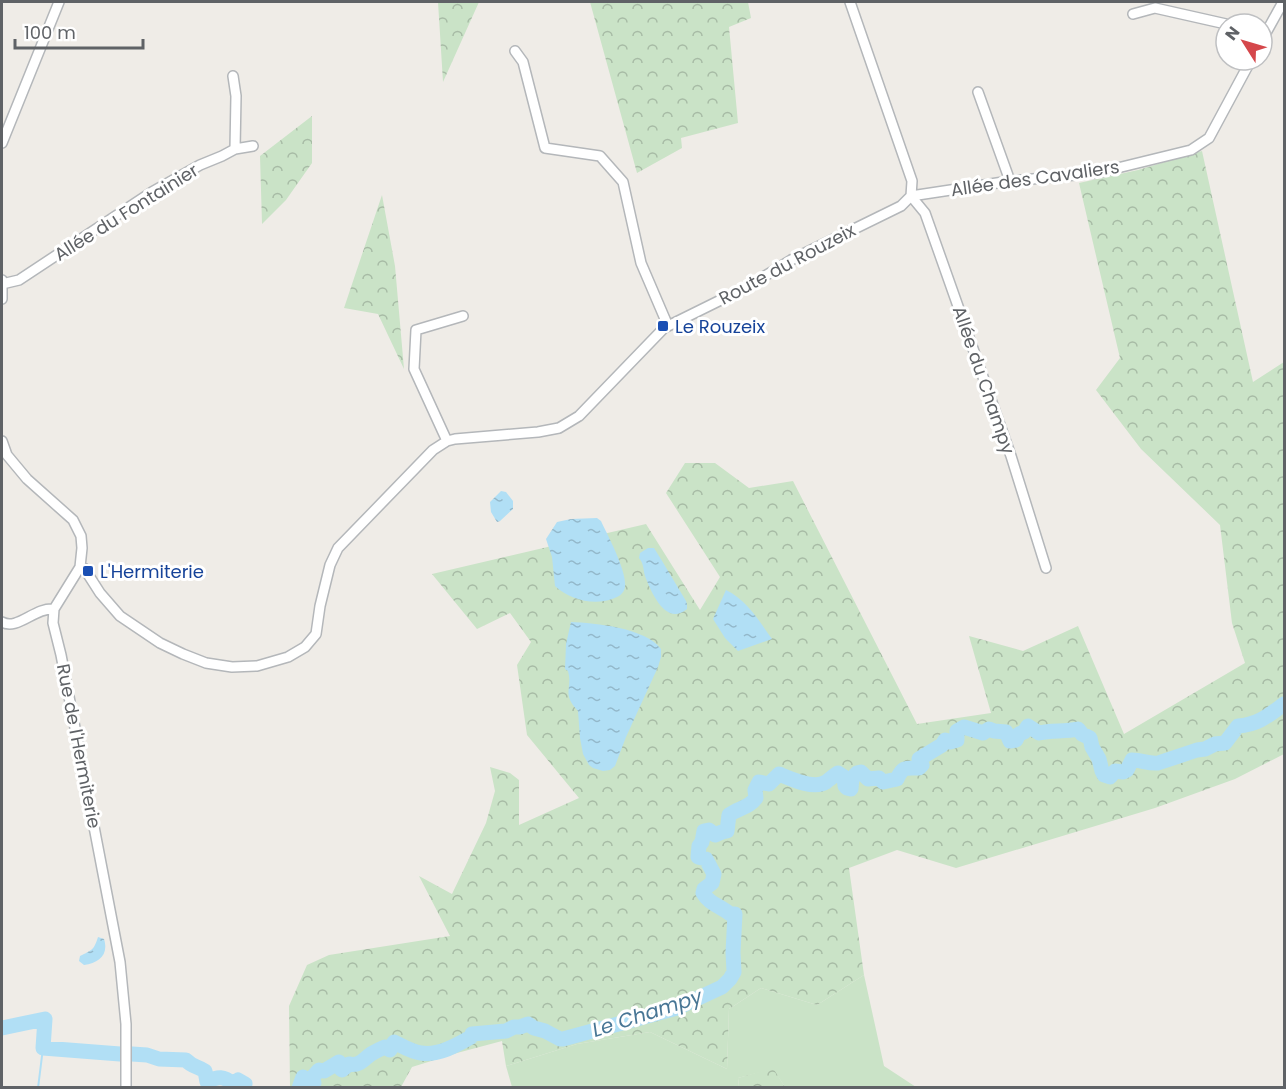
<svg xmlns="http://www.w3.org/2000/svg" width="1286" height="1089" font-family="Poppins,sans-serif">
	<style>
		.green { fill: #cae3c7 }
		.forest { fill: url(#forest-crowns) }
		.water { fill: url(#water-ripples) }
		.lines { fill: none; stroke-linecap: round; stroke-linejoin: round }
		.stream { stroke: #b1dff5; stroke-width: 2 }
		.river { stroke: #b1dff5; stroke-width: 15 }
		.street-casing { stroke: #b4b7ba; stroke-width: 12 }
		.street { stroke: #fff; stroke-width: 9 }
		.transit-dot { fill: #1a4fb4; stroke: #fff; stroke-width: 2 }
		.labels { text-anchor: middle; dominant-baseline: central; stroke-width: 6; stroke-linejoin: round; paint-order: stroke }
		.street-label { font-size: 18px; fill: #5f6266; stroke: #fff }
		.transit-label { font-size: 18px; fill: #164399; stroke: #fff; text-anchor: start }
		.water-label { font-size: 20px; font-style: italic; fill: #487695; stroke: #fff }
	</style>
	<defs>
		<pattern id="forest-crowns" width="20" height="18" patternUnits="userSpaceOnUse" patternTransform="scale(1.5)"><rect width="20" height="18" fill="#cae3c7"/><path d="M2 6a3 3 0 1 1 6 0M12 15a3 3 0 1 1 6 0" fill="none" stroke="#a7bba5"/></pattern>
		<pattern id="water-ripples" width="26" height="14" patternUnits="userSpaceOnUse" patternTransform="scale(1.5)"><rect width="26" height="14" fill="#b1dff5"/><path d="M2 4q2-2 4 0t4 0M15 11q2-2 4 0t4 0" fill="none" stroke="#93b8ca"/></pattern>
	</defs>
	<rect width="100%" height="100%" fill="#efece7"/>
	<path class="green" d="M864,975L884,1066L916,1087H785L773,1069L738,1078L739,1087H512L506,1066L577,1044L650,1032L727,1069L729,1009L761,988L817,1005Z"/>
	<path class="forest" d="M438,2H479L443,82Z
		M590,2H748L751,18L729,27L738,123L681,138L682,148L637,173Z
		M312,116V163L286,200L262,224L260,156Z
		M1202,151L1253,382L1284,362V754L1235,779L1155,808L956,868L897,850L849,868L864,975L817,1005L761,988L729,1009L727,1069L650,1032L577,1044L506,1066L502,1041L457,1053L412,1067L401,1087H290L289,1006L307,965L329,955L450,936L419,876L452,894L486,823L495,791L490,767L510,773L519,780V825L579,798L527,735L517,665L531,642L510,613L477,629L432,574L646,524L700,610L720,577L666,493L685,463H715L749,488L793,481L917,724L991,713L969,636L1023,651L1078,626L1124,734L1245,663L1232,623L1220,525L1141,449L1096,390L1120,358L1079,183L1138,170Z
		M382,195L395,266L404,369L378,314L344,308Z
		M773,1068L785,1087H739L738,1078Z"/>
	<path class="water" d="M501,491L506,492L513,501V509L500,521L497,522L491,512L490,502Z
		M597,518L601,521C608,536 627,571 625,587C624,594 618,597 612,599C593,606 569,599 555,586L552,557L546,539L557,522L571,519Z
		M648,548H654C665,565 675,583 686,601L687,604V609C666,627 651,592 645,576C643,569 644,564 639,558L640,553Z
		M726,590C747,600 759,621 772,639L738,651L725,638L713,619Z
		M571,622C595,623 646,628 661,649V657L658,667L626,737L615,766L610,770L603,771L593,768L589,765L583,754L580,738L578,711C561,693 573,689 568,671L565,669L566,644Z
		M98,937L104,939C109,955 99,963 84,965L79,961L80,956C92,950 94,950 98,937Z"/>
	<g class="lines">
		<path class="stream" d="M38,1088L43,1048"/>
		<path class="river" d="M2,1028L45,1019L43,1048L120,1054
			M132,1054L147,1055L159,1059L186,1060C192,1067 198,1066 205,1071L207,1082C218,1076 224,1076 233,1084L238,1080L245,1084L244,1088
			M299,1088L303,1077L306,1082L311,1085L314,1083L311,1079L319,1070L324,1071L339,1062L340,1068L342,1070L349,1064C360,1066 363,1060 371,1054C376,1051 380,1049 385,1047L390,1050L394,1042C402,1046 412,1052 421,1053C438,1056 457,1045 471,1037L472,1034L506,1031L514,1027H520L528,1024L534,1028L545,1031L560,1039H563L677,1008L722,987L730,979L734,972L733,952L735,914H730C721,906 709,904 703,893L704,889L712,883L714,874L706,859L698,857L699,846L702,842L704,831L709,830L715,835L722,832L727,831L729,815C738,808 749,808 756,798L755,790L759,782L769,784L779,774C791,779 814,790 826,782C830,779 833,776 838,773L844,777L845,786L847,788L851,789L852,778L857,773L861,772L868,779L879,778L883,782L897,779C903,766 906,768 919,768L922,765L919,759L942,745L945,740L950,742L957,740V731L964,727L983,733L989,729L994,731L1006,732L1010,741L1016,740L1019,734L1024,732L1028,726L1039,733C1052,730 1065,732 1078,729L1082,734L1090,738L1092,747L1099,759L1102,771L1104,775L1110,777L1115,771L1123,772L1127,770L1132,760C1141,760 1149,764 1158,763L1197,750L1205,749L1215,744L1225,743L1238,726C1258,725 1269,715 1284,704"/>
		<g class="street-casing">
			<path id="street" d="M1133,14L1155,8L1226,24
				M1262,40L1283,2
				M515,51L523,62L545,148L600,156L623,182L641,263L668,326
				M233,76L236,96L235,149
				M978,92L1010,181
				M2,143L59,2
				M911,196L925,213L1011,456L1046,568
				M911,196L1010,181L1097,173L1191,150L1209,138L1251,60
				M2,284L19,280L152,192L200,165L222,156L235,149L253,146
				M2,299V280
				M2,441L7,455L27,479L73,520L81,536L82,548L80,567L54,609L53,623L61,655L120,962L126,1024V1088
				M447,441L414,369L416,330L463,316
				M80,567L84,568L100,593L120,616L160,643L183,654L206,663L232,667L257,666L288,657L305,647L316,634L320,606L330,565L338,548L433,450L447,441L455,439L538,432L559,428L579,416L664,328L747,287L791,260L901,206L911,196L912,181L850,2
				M2,622C17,631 35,607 54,609"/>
		</g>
		<use href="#street" class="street"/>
	</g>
	<g class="transit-dot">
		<rect x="657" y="320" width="12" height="12" rx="3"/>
		<rect x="82" y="565" width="12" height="12" rx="3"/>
	</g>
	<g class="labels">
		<g class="street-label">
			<text transform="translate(1035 178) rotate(-8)">Allée des Cavaliers</text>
			<text transform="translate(126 212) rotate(-32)">Allée du Fontainier</text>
			<text transform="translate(787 264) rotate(-28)">Route du Rouzeix</text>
			<text transform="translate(984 380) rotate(71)">Allée du Champy</text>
			<text transform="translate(79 746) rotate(79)">Rue de l'Hermiterie</text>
		</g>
		<g class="transit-label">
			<text x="675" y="326">Le Rouzeix</text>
			<text x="100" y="571">L'Hermiterie</text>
		</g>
		<g class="water-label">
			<text transform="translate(647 1013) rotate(-18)">Le Champy</text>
		</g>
	</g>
	<rect width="1286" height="1089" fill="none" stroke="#5f6266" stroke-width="6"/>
	<g transform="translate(1244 42) rotate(307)"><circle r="28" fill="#ffffff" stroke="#bfc0c2" stroke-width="1.5"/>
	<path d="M0-4.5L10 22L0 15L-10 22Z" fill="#d5474b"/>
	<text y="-9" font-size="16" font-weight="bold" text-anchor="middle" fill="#5f6266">N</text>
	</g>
	<path d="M15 39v9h128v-9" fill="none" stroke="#5f6266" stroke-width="3"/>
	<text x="24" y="39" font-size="18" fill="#5f6266" stroke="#ffffff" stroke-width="4.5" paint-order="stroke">100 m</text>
</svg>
